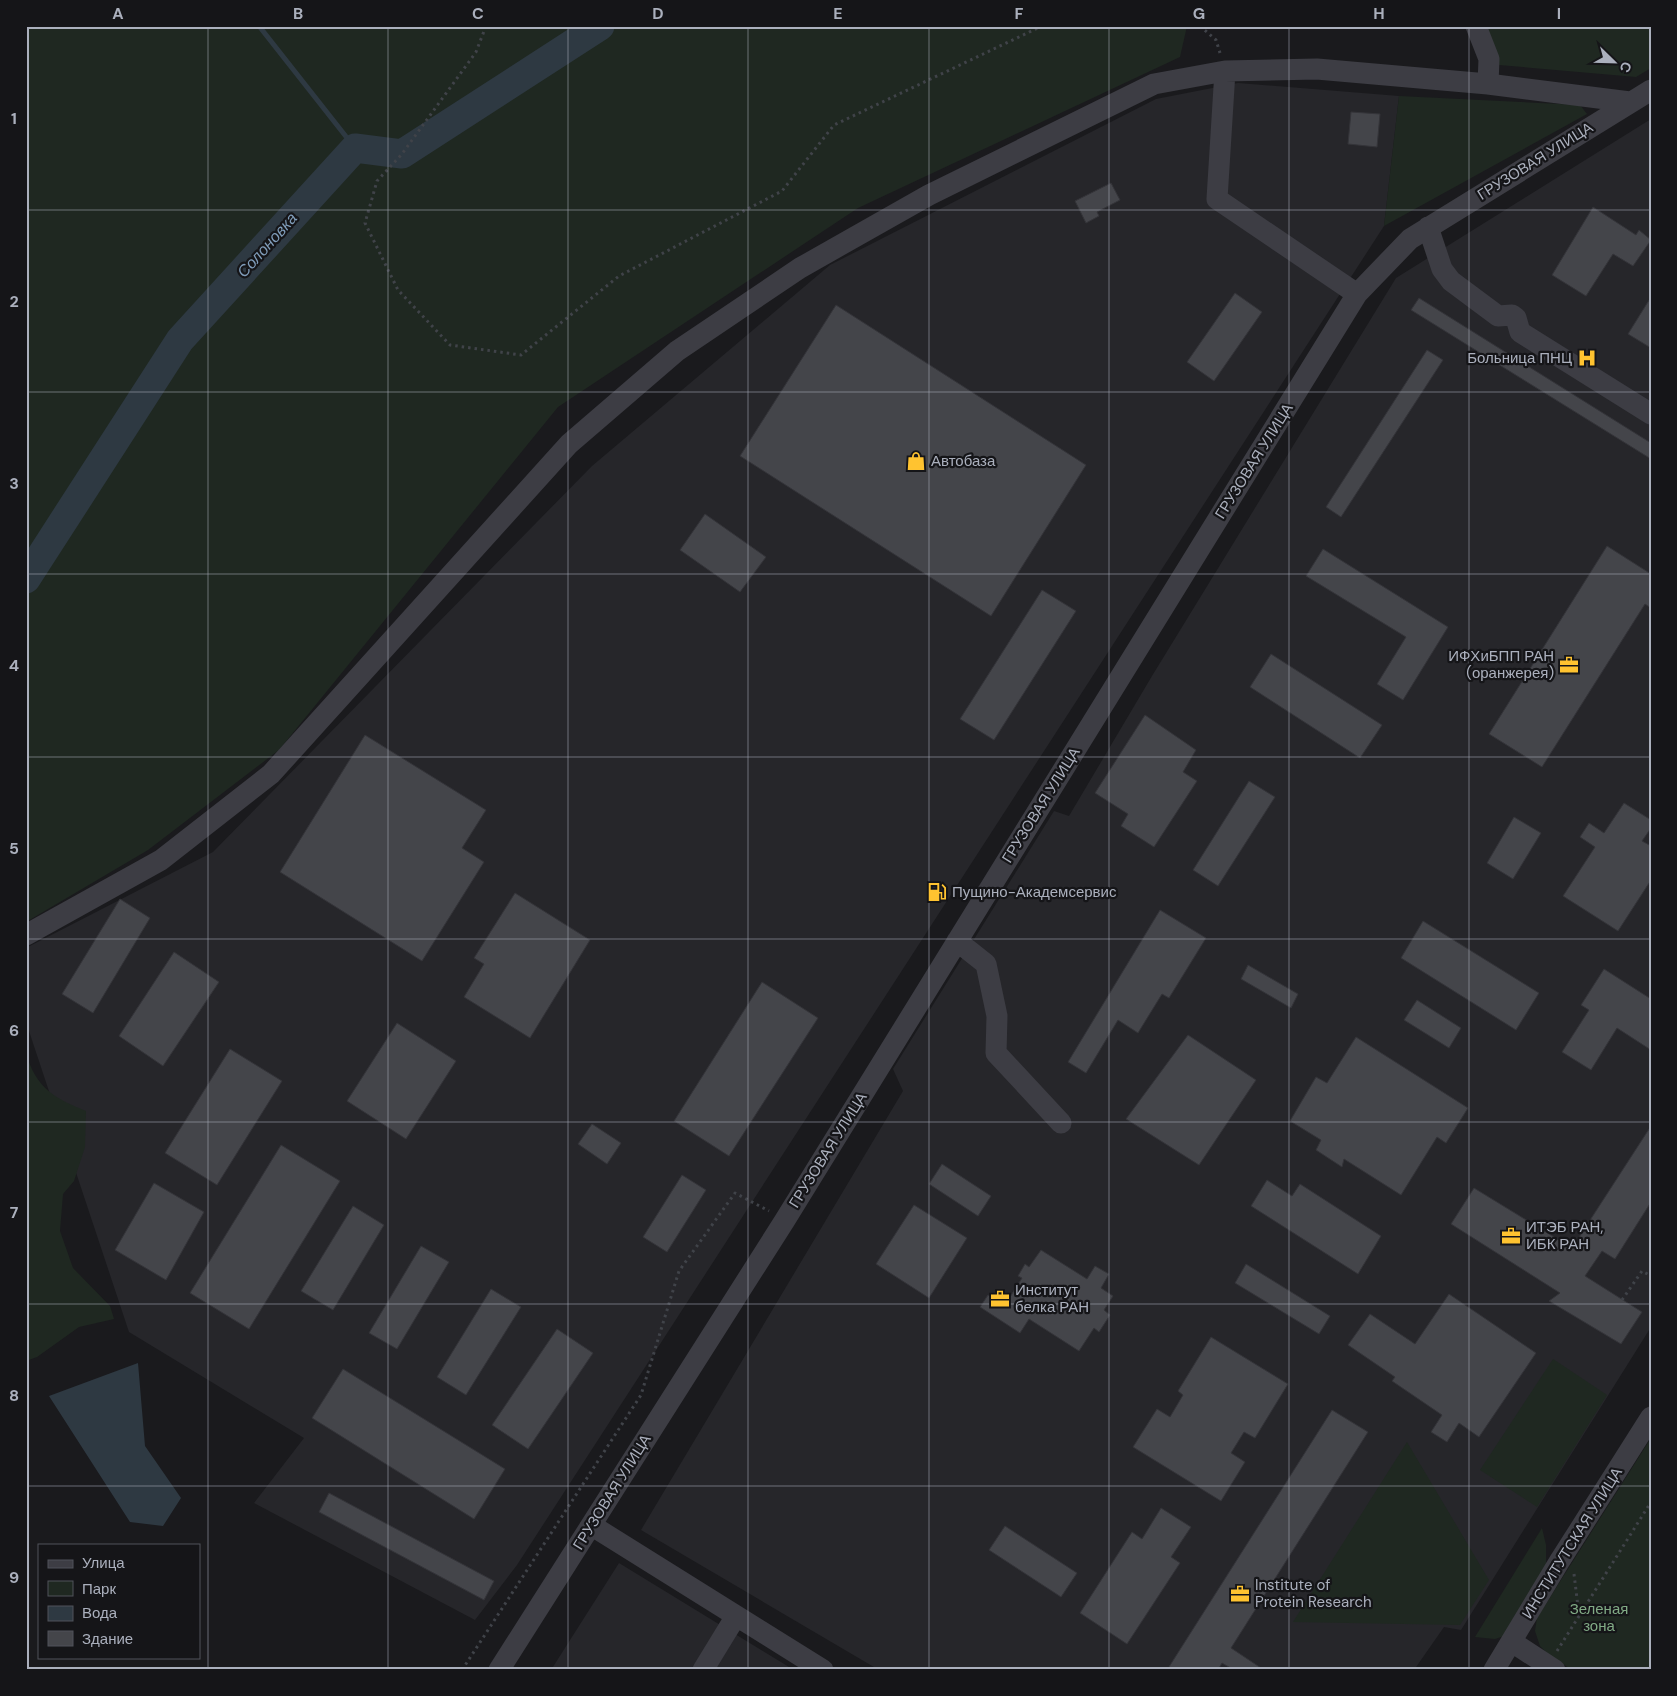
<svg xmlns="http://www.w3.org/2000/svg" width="1677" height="1696" font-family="'DM Sans',sans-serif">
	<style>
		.built { fill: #26262a }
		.green { fill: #1f2821 }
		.water { fill: #2e3942 }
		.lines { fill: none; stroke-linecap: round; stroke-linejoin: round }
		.stream { stroke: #2e3942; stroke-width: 5 }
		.river { stroke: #2e3942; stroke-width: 29 }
		.building { fill: #44454a; stroke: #343439 }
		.path { stroke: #404349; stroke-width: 3; stroke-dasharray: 2.5 4; stroke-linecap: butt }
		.minor { stroke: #3d3d44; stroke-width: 21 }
		.grid { fill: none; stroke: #abb0bd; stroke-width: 1; stroke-opacity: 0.55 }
		.labels { text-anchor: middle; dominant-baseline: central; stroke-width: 4.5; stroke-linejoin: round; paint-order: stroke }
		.street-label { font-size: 15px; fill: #abb0bd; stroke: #151518 }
		.poi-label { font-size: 15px; fill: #abb0bd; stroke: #151518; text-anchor: start }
		.park-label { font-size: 15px; fill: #81aa85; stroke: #151518 }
		.water-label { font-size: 16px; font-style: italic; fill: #809dba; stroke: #151518 }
		.neatline { fill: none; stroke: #abb0bd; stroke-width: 2 }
		.grid-label { font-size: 16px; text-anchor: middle; font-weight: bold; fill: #abb0bd }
	</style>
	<rect width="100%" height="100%" fill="#1a1a1d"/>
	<path class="built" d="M1238,83L1399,96L1384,226L517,1565L475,1620L254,1503L304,1438L129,1332L26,1022V948L213,852L592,466L830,265L1156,99Z
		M1651,119V1327L1461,1630L1444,1627L1414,1670H879L641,1530L903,1091L893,1069L1054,811L1069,816L1152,676L1396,278Z
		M619,1563L794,1670H551Z"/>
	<path class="green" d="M26,26H1187L1180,57L858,208L558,407L279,750L148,850L26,922Z
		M1481,26H1651V68L1636,77L1499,65Z
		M1399,96L1580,105L1587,114L1384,226Z
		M26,1053C36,1088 54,1098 86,1111L85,1147L74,1181L63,1194L60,1231L73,1268L110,1306L114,1319L79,1327L37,1357L26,1361Z
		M1553,1359L1607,1395L1537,1507L1480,1470Z
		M1651,1438V1670H1572L1549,1655L1540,1646L1535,1631L1537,1618Z
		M1407,1442L1489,1580L1460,1625L1293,1622Z
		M1542,1528L1546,1545V1565L1504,1636L1495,1639L1475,1637Z"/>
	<path class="water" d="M138,1363L145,1446L181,1498L163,1526L130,1522L49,1396Z"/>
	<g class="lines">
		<path class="stream" d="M259,26L355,148"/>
		<path class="river" d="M26,579L180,340L355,148L402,154L600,26"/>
	</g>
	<path class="building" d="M1351,112L1380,114L1377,147L1348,144Z
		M1111,183L1120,200L1097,212L1099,216L1086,223L1075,201Z
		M1593,207L1636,235L1639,230L1651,240L1633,266L1613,254L1586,296L1552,275Z
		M1235,293L1262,312L1214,381L1187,362Z
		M1651,297V348L1628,334Z
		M1419,298L1651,443V459L1411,310Z
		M836,305L1086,465L991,616L740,456Z
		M1427,350L1443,360L1341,517L1326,507Z
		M705,514L766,557L740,592L680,550Z
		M1607,546L1651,574V608L1645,604L1542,767L1489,734Z
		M1323,549L1448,627L1403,700L1377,684L1406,637L1306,576Z
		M1042,590L1076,611L994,740L960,719Z
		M1271,654L1382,725L1360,758L1250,687Z
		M1145,715L1196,750L1183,772L1197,781L1154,847L1121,826L1128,814L1095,793Z
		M365,735L486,810L462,848L484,862L422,961L280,872Z
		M1249,781L1275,797L1218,886L1193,870Z
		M1624,803L1651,820V828L1642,841L1651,846V880L1618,931L1563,896L1595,847L1580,837L1589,823L1604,833Z
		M1514,817L1541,833L1513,879L1487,863Z
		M515,893L590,940L530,1038L464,997L484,964L474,958Z
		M120,899L150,918L93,1013L62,994Z
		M1160,910L1206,938L1169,998L1162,994L1138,1033L1118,1020L1086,1073L1068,1062Z
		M1423,921L1539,993L1516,1030L1401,958Z
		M174,952L219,982L163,1066L119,1036Z
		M1248,965L1298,994L1291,1008L1241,979Z
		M1604,969L1651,999V1050L1617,1028L1591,1070L1562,1052L1589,1010L1581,1005Z
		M762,982L818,1018L729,1156L674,1121Z
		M1417,1000L1461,1028L1449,1048L1404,1020Z
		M397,1023L456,1061L406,1139L347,1101Z
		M1188,1035L1256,1080L1199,1165L1126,1119Z
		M1356,1037L1468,1108L1446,1143L1437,1137L1401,1195L1344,1159L1342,1167L1316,1150L1321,1140L1290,1121L1316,1077L1327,1083Z
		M230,1049L282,1081L217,1185L165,1153Z
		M592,1124L621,1143L607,1164L578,1144Z
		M1651,1126V1202L1615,1259L1602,1251L1585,1276L1642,1312L1621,1344L1549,1301L1560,1293L1451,1224L1474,1188L1572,1248Z
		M281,1145L340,1181L249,1329L190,1293Z
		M942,1164L991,1196L978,1216L929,1184Z
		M682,1175L706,1190L667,1252L643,1237Z
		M1267,1180L1292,1196L1300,1184L1381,1236L1358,1274L1251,1206Z
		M154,1183L204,1212L166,1280L115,1250Z
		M914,1205L967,1238L929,1298L876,1264Z
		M353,1206L384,1225L333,1310L301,1291Z
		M421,1246L449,1262L397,1349L369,1333Z
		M1041,1250L1087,1279L1095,1266L1109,1274L1101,1288L1113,1296L1104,1310L1110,1315L1099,1332L1094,1328L1079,1351L1029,1319L1020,1333L980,1307L988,1295L1005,1305L1022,1278L1018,1276L1025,1264L1029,1267Z
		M1246,1264L1330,1316L1319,1334L1235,1283Z
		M491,1289L521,1307L466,1395L437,1377Z
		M1449,1294L1536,1353L1479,1437L1459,1423L1447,1442L1431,1432L1442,1415L1392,1381L1395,1377L1348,1345L1370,1314L1415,1344Z
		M557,1329L593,1353L528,1449L492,1425Z
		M1211,1337L1288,1384L1255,1438L1244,1432L1231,1453L1245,1462L1221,1501L1133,1447L1157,1409L1170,1417L1183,1395L1178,1391Z
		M343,1369L505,1469L474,1519L312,1418Z
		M1332,1410L1368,1432L1231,1648L1264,1670H1234L1222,1663L1218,1670H1167Z
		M329,1493L494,1581L484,1600L319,1512Z
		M1161,1508L1191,1527L1171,1557L1180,1563L1127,1644L1080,1613L1132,1532L1142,1539Z
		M1005,1526L1077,1573L1061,1597L989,1550Z"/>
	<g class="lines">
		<path class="path" d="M486,26L476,52L402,154L377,181L365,223L398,290L450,345L521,355L619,276L782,191L834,125L1042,26
			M1200,26L1216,40L1220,53
			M1622,1300L1642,1271L1651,1276
			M1574,1574L1579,1615
			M1557,1651L1651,1502
			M462,1670L641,1395L679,1271L735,1193L769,1211"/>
		<path class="minor" d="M1476,26L1489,59L1488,84
			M1225,71L1217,199L1357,294
			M1428,227L1442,269L1451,281L1498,316L1512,315L1516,318L1520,332L1651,414
			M26,935L161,860L271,774L569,444L677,351L800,268L929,195L1154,84L1225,71L1317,69L1488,84L1630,102
			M957,941L986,964L997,1016L996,1053L1061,1123
			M591,1525L823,1670
			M1512,1642L1555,1670
			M499,1670L785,1220L1357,294L1410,239L1651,90
			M703,1670L736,1616
			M1494,1670L1559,1562L1651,1417"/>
	</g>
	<path class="grid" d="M208,26V1670M388,26V1670M568,26V1670M748,26V1670M929,26V1670M1109,26V1670M1289,26V1670M1469,26V1670M26,210H1651M26,392H1651M26,574H1651M26,757H1651M26,939H1651M26,1122H1651M26,1304H1651M26,1486H1651"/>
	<defs>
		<g id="hospital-bare" transform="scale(1.5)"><path d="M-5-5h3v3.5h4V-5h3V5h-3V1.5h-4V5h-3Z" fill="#ffc330" stroke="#151518" stroke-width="2.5" paint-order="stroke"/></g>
		<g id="shop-bare" transform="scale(1.5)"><path d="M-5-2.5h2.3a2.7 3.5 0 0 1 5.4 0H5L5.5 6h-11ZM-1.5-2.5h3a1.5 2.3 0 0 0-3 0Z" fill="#ffc330" stroke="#151518" stroke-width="2.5" paint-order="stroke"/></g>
		<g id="office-bare" transform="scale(1.5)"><path d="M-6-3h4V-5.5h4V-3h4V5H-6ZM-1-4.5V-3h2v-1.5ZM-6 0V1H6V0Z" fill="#ffc330" stroke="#151518" stroke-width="2.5" paint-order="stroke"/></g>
		<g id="fuel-bare" transform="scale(1.5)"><path d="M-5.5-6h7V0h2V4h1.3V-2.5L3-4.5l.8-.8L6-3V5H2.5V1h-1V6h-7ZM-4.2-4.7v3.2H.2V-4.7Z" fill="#ffc330" stroke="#151518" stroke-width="2.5" paint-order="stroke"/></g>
	</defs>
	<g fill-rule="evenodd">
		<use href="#hospital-bare" x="1587" y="358"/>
		<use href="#shop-bare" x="916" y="461"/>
		<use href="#office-bare" x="1569" y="665"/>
		<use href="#fuel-bare" x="937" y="892"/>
		<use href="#office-bare" x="1511" y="1236"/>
		<use href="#office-bare" x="1000" y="1299"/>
		<use href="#office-bare" x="1240" y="1594"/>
	</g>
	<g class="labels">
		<g class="street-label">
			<text transform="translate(1535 161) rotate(-32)">ГРУЗОВАЯ УЛИЦА</text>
			<text transform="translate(1254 461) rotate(-58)">ГРУЗОВАЯ УЛИЦА</text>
			<text transform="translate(1041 805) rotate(-58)">ГРУЗОВАЯ УЛИЦА</text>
			<text transform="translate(828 1150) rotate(-58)">ГРУЗОВАЯ УЛИЦА</text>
			<text transform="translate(612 1492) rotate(-58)">ГРУЗОВАЯ УЛИЦА</text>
			<text transform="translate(1572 1543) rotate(-58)">ИНСТИТУТСКАЯ УЛИЦА</text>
		</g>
		<g class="poi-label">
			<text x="1572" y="358" text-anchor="end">Больница ПНЦ</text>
			<text x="931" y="461">Автобаза</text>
			<text x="1554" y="656" text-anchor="end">ИФХиБПП РАН<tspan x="1554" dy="17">(оранжерея)</tspan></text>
			<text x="952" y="892">Пущино-Академсервис</text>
			<text x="1526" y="1227">ИТЭБ РАН,<tspan x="1526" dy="17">ИБК РАН</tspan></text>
			<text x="1015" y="1290">Институт<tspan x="1015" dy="17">белка РАН</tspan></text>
			<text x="1255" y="1585">Institute of<tspan x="1255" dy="17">Protein Research</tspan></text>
		</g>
		<g class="park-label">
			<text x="1599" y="1609">Зеленая<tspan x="1599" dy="17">зона</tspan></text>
		</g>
		<g class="water-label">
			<text transform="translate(267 245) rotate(-48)">Солоновка</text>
		</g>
	</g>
	<rect width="1677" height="1696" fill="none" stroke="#151518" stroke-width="55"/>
	<rect x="38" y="1544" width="162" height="115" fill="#151518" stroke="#51535a"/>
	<rect x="48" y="1560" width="25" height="8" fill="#3d3d44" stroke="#51535a"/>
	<text x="82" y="1568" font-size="15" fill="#abb0bd">Улица</text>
	<rect x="48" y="1581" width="25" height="15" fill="#1f2821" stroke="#51535a"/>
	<text x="82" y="1594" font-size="15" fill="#abb0bd">Парк</text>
	<rect x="48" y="1606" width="25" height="15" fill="#2e3942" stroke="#51535a"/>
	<text x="82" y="1618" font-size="15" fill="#abb0bd">Вода</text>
	<rect x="48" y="1631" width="25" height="15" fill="#44454a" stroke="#51535a"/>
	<text x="82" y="1644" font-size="15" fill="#abb0bd">Здание</text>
	<g transform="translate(1614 62) rotate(113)" stroke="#151518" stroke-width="4" paint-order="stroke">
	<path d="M0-4L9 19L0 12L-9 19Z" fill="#abb0bd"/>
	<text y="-8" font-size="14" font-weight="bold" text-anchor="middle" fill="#abb0bd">С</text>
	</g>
	<rect x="28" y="28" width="1622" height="1640" class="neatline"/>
	<g class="grid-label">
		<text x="118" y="19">A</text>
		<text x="298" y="19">B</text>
		<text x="478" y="19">C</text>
		<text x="658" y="19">D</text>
		<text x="838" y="19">E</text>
		<text x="1019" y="19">F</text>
		<text x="1199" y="19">G</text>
		<text x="1379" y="19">H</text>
		<text x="1559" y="19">I</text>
		<text x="14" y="124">1</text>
		<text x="14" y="307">2</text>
		<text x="14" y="489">3</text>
		<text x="14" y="671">4</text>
		<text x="14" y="854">5</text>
		<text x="14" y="1036">6</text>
		<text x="14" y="1218">7</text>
		<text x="14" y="1401">8</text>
		<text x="14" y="1583">9</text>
	</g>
</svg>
